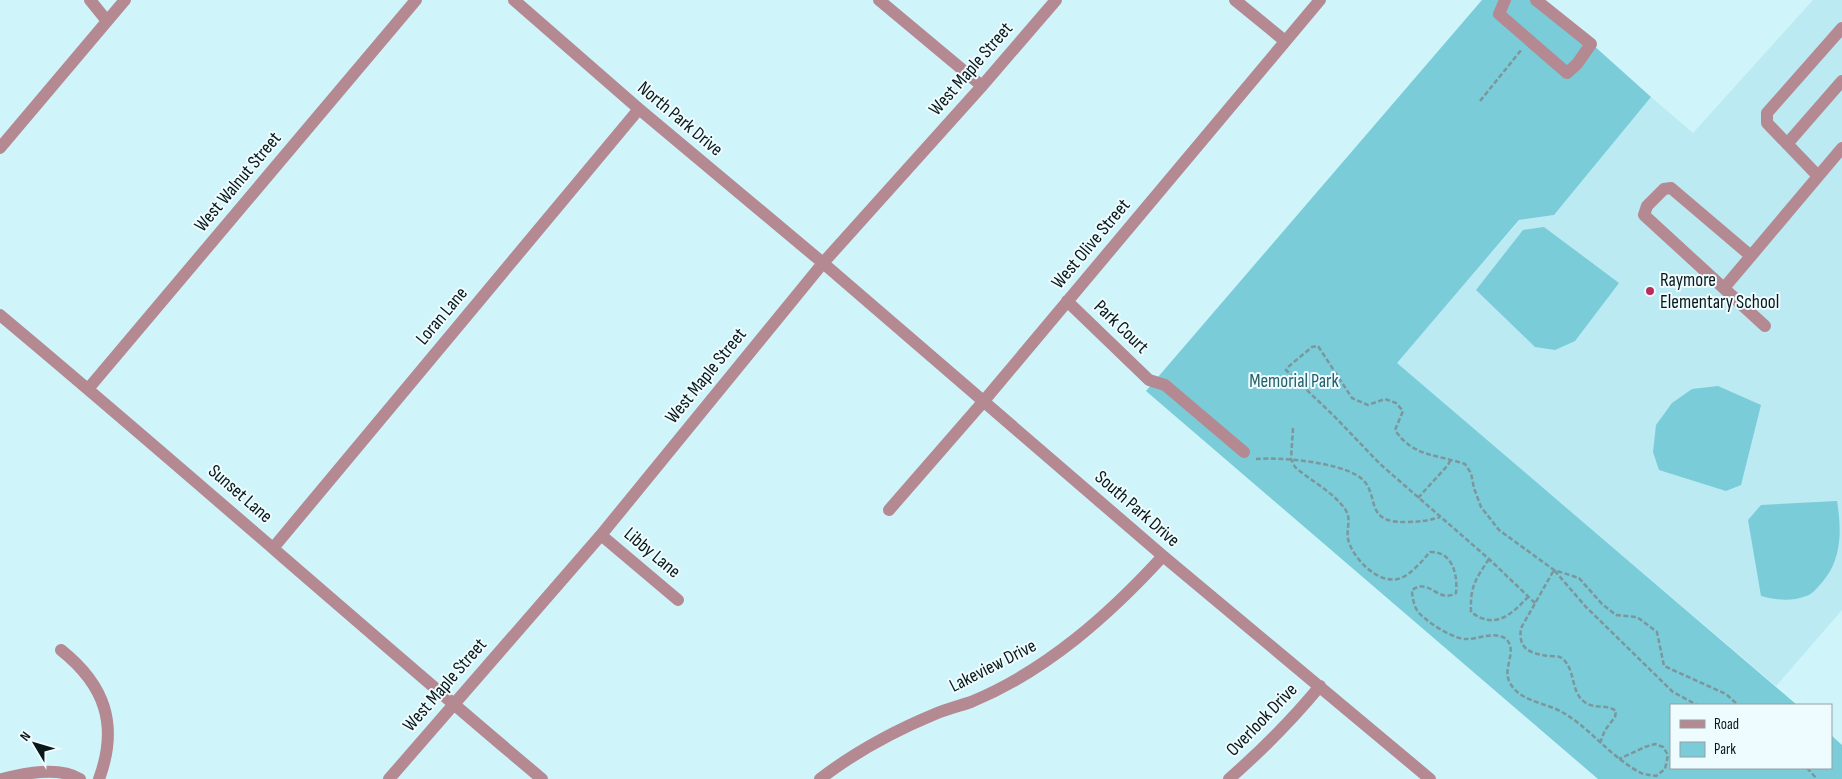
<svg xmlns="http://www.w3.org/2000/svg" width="1842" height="779" font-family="'Sofia Sans Condensed',sans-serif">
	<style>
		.built { fill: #bbeaf2 }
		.green { fill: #7accd9 }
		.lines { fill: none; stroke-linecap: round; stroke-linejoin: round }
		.path { stroke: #7c979c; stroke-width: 2.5; stroke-dasharray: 5 2.5; stroke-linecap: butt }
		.minor { stroke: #b58991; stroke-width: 12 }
		.poi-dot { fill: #ba2c59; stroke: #eefcff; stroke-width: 2 }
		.labels { text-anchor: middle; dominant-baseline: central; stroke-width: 4; stroke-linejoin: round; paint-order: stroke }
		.street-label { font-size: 19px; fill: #0a181a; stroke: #eefcff }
		.poi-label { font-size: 19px; fill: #0a181a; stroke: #eefcff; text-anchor: start }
		.park-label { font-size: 19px; fill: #265f68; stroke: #eefcff }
	</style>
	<rect width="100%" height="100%" fill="#cff4fa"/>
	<path class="built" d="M1813,0H1842V610L1776,686L1396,363L1520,220L1554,215L1651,97L1693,133Z"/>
	<path class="green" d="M1482,0H1543L1651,97L1554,215L1519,220L1397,363L1797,705H1671V768H1831V735L1842,745V779H1598L1146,391Z
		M1544,227L1619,283L1575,341L1555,350L1535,347L1476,290L1523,230Z
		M1718,386L1761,405L1741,485L1726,491L1659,470L1653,452L1656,425L1672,403L1692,389Z
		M1837,501C1842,533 1842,563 1818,587C1815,590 1811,595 1806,596C1790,602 1777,600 1761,596L1748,520L1761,505Z"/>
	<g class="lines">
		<path class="path" d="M1480,101L1522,49
			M1293,428L1291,459L1295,467C1311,481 1333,492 1345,509C1352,519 1346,529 1348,539C1352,557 1377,584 1398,579C1410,576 1422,561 1430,552C1452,551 1458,574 1456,593C1437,604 1430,577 1412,590C1412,597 1414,606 1418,612C1427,622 1454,640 1467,639C1479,639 1497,630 1507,640C1517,651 1503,668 1509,681C1518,701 1543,702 1560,711C1585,724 1604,749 1628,765C1632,768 1637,771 1641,773C1646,775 1651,775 1656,776L1665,769L1668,755L1663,747L1655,744L1645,747L1619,759
			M1256,459C1281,457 1336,462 1358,476C1383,492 1360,523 1406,522C1418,522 1428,521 1440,517
			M1418,498L1448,465L1451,459
			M1489,559C1475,580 1470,587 1471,612C1495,630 1511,615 1528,597
			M1535,603L1489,559L1380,464L1335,417L1286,370L1288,367L1312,347L1318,346L1352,398L1368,405L1385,399L1396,403L1403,411L1395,430C1413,457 1436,454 1465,464L1471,473L1474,488L1481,507L1499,530L1554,570L1579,578L1602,604L1616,615L1637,617L1657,632L1664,666L1726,694L1738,705
			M1600,743L1605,730L1615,717L1616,711C1607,704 1595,709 1586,703C1569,693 1577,667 1560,657C1557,656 1552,656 1548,656C1529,653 1518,649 1521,628L1554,570L1586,607L1673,692L1697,705
			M1807,768L1817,779"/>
		<path class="minor" d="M90,0L107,21
			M514,0L639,109L823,263L1163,556L1430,779
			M879,0L982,86
			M1235,0L1285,41
			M1505,0L1499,14L1567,73L1577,64L1591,44L1536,0
			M1787,144L1842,81
			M0,148L125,0
			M1818,176L1767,123V113L1842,28
			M1751,256L1671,188L1664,189L1647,206L1644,215L1765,326
			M1724,288L1842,148
			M1067,301L1149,380L1165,385L1244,452
			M0,315C182,467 360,626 542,779
			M88,389L416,0
			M889,510L983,402L1320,0
			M601,535L678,600
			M274,547L639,109
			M61,650C105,685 119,725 99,779
			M2,779C25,773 59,766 80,779
			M389,779L601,535L823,263L982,86L1056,0
			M820,779C855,752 894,731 935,714C947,709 959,706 971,702C1046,671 1109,615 1163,556
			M1229,779C1262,750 1292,720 1320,686"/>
	</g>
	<circle class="poi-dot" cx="1650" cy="291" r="5"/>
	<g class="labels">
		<g class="street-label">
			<text transform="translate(971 69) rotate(-49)">West Maple Street</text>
			<text transform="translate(680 119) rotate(40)">North Park Drive</text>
			<text transform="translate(238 182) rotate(-50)">West Walnut Street</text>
			<text transform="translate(1091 244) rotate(-50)">West Olive Street</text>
			<text transform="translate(442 316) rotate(-50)">Loran Lane</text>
			<text transform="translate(1121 327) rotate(44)">Park Court</text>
			<text transform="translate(706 376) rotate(-51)">West Maple Street</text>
			<text transform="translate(240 494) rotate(41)">Sunset Lane</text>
			<text transform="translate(1137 509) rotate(41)">South Park Drive</text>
			<text transform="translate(652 553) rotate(40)">Libby Lane</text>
			<text transform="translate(993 666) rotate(-27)">Lakeview Drive</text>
			<text transform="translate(445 685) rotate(-49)">West Maple Street</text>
			<text transform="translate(1262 720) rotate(-46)">Overlook Drive</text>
		</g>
		<g class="poi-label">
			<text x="1660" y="280">Raymore<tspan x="1660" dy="22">Elementary School</tspan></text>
		</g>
		<g class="park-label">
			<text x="1294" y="381">Memorial Park</text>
		</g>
	</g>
	<rect x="1670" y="704" width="162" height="65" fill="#eefcff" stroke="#93a1a3"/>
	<rect x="1680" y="720" width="25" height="8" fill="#b58991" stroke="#93a1a3"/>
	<text x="1714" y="729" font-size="15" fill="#0a181a">Road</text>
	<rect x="1680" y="742" width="25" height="15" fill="#7accd9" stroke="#93a1a3"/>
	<text x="1714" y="754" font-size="15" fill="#0a181a">Park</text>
	<g transform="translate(35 744) rotate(308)" stroke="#eefcff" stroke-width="4" paint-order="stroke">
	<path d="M0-4L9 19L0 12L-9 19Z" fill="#0a181a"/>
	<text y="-8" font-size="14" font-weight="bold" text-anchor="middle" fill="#0a181a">N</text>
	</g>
</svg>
